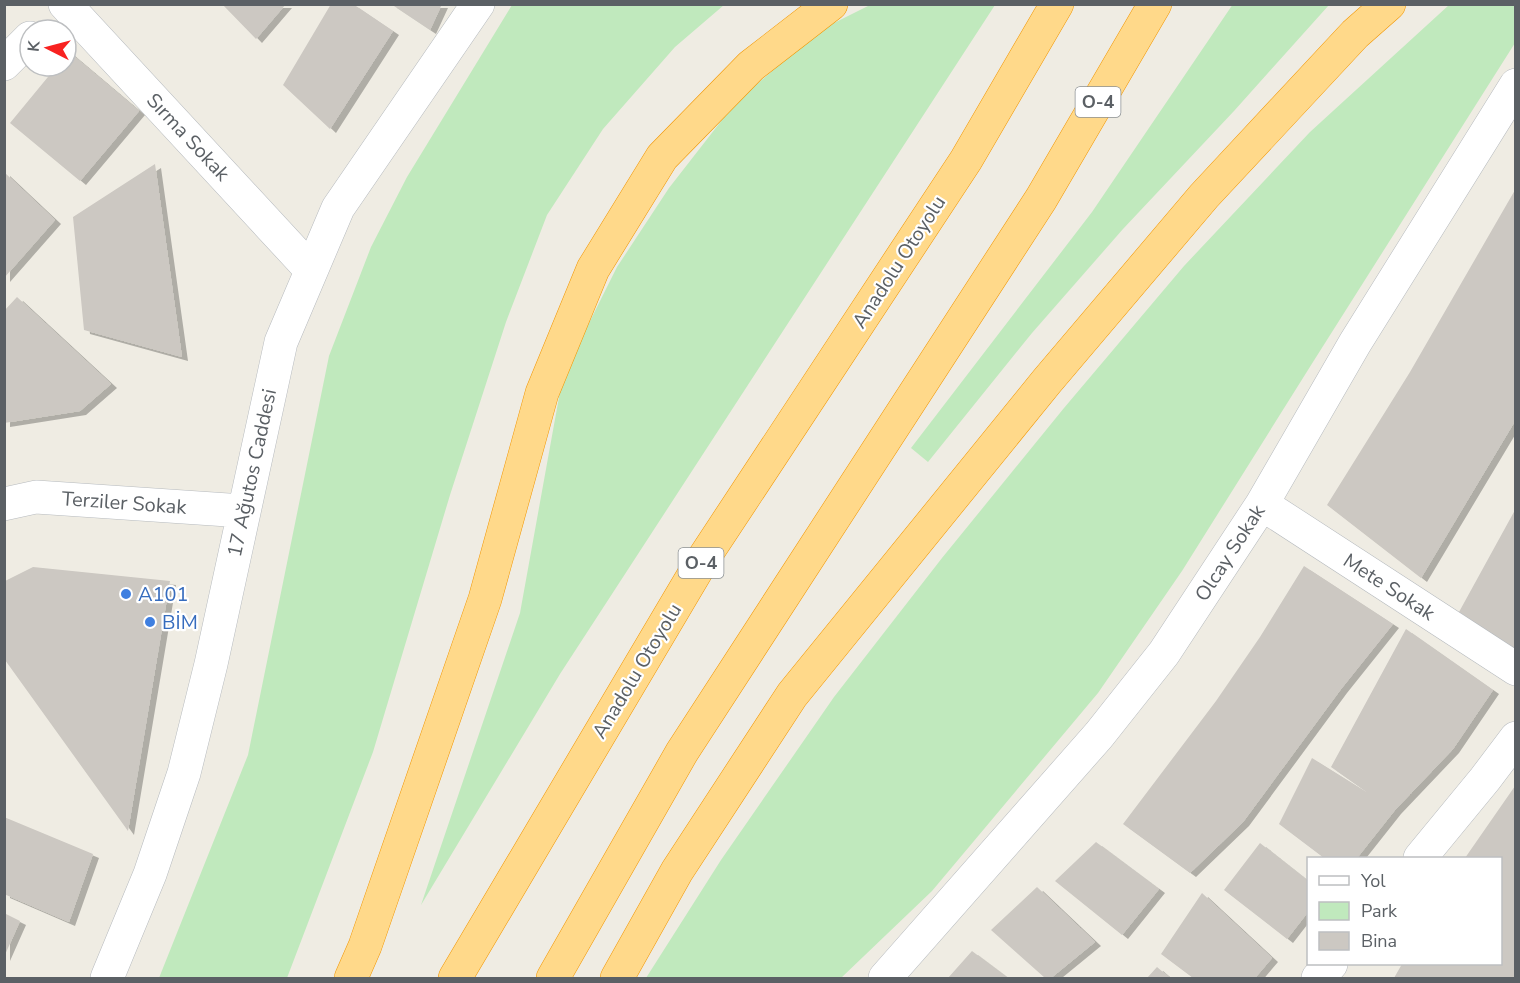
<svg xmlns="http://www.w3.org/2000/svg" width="1520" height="983" font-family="'Nunito Sans',sans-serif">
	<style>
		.green { fill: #c0e9bd }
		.building { fill: #ccc8c2; filter: url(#shadow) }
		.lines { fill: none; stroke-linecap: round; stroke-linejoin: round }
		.minor-casing { stroke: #b6babe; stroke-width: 34 }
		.highway-casing { stroke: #f29600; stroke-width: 34 }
		.minor { stroke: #fff; stroke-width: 33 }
		.highway { stroke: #ffd98a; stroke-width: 33 }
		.shop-dot { fill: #3f7fe0; stroke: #fff; stroke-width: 2 }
		.labels { text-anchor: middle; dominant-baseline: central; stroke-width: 4.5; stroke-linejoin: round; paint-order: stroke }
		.shield { fill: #fff; stroke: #8c9093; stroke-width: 1.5 }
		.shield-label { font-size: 18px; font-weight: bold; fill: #5b6065 }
		.street-label { font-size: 20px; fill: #5b6065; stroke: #fff }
		.shop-label { font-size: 20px; fill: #366cbe; stroke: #fff; text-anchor: start }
	</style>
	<defs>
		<filter id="shadow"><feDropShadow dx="6" dy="4" stdDeviation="0" flood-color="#0004"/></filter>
	</defs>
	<rect width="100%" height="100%" fill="#efece3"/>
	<path class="green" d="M1233,4L1329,5L1234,111L1123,229L1032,333L928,462L911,448L1092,212Z
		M512,5H724L675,47L603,129L547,215L506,322L450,495L373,752L287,978H159L248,755L329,356L371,247L407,177Z
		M870,5H995L560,674L421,905L520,613L563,375L617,267L669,188L736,102L820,30Z
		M1449,5H1515V43L1313,362L1182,571L1098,693L932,891L841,978H646L721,860L834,697L942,558L1064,408L1184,266L1310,132Z"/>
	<path class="building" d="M222,4H286L256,39Z
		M331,4H353L393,31L330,129L283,85Z
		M391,4H442L430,30Z
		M69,52L139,111L80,181L10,123L57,66H66V55Z
		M155,164L182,357L84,330L73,217Z
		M4,172L55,220L4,278Z
		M1515,190V421L1421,578L1327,505L1410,372Z
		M17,297L111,384L80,411L4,423V311Z
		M1515,510V649L1459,612Z
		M1304,566L1393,624L1341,689L1243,822L1190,873L1123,824L1216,701L1260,637Z
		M33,567L170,581L128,831L5,660V581Z
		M1406,629L1493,690L1453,749L1395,810L1357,858H1324L1279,824L1312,758L1368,793L1331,767Z
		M1515,786V978H1394L1402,964H1500V858H1465Z
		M4,817L93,854L69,922L4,894Z
		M1096,842L1159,889L1122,935L1055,881Z
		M1260,843L1308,881V912L1287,939L1224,890Z
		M1037,887L1095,942L1051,978H1045L991,930Z
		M1202,893L1272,958L1255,978H1193L1161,954Z
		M4,913L20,921L4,957Z
		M972,951L1008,978H948Z
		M1157,967L1170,978H1147Z"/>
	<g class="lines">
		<g class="minor-casing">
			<path id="minor" d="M65,4L311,270
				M4,64L30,38
				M4,504L36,497L243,511
				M1262,504L1516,669
				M1420,858L1485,779L1516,738
				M107,978L150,874L184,773L211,664L281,342L338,208L478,4
				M885,978L1099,735L1164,653L1262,504L1355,343L1516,85
				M1318,978L1331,964"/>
		</g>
		<g class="highway-casing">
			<path id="highway" d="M351,978L365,946L485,599L542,393L593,269L662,157L751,66L831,4
				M455,978L705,556L966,160L1057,4
				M553,978L682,752L1041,199L1155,4
				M617,978L677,871L792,695L1047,381L1204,196L1355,34L1389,4"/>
		</g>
		<use href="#minor" class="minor"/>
		<use href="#highway" class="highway"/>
	</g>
	<g class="shop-dot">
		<circle cx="126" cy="594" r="6"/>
		<circle cx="150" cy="622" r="6"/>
	</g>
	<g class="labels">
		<g class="shield">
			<rect x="1075.5" y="87" width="45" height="30" rx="4.5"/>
			<rect x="678.5" y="548" width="45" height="30" rx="4.5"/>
		</g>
		<g class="shield-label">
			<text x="1098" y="102">O-4</text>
			<text x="701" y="563">O-4</text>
		</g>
		<g class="street-label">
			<text transform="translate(188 137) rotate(47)">Sırma Sokak</text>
			<text transform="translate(899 262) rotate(-57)">Anadolu Otoyolu</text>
			<text transform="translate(252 473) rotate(-78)">17 Ağutos Caddesi</text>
			<text transform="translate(124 503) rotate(4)">Terziler Sokak</text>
			<text transform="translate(1230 553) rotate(-57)">Olcay Sokak</text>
			<text transform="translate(1389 587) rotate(33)">Mete Sokak</text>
			<text transform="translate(637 671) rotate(-59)">Anadolu Otoyolu</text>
		</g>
		<g class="shop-label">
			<text x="138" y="594">A101</text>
			<text x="162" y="622">BİM</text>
		</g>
	</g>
	<rect width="1520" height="983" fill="none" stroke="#5b6065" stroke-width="12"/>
	<rect x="1307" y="857" width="195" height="108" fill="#ffffff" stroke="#bdbfc1" stroke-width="1.5"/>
	<rect x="1319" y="876" width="30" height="9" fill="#ffffff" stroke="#bdbfc1" stroke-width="1.5"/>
	<text x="1361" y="887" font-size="18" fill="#5b6065">Yol</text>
	<rect x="1319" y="902" width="30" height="18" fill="#c0e9bd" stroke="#bdbfc1" stroke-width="1.5"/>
	<text x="1361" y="917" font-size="18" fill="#5b6065">Park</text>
	<rect x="1319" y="932" width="30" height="18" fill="#ccc8c2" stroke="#bdbfc1" stroke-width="1.5"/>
	<text x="1361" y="947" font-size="18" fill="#5b6065">Bina</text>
	<g transform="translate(48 48) rotate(276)"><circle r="28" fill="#ffffff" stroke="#bdbfc1" stroke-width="1.5"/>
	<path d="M0-4.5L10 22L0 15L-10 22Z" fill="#f82220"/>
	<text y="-9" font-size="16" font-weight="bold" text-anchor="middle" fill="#5b6065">K</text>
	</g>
</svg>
